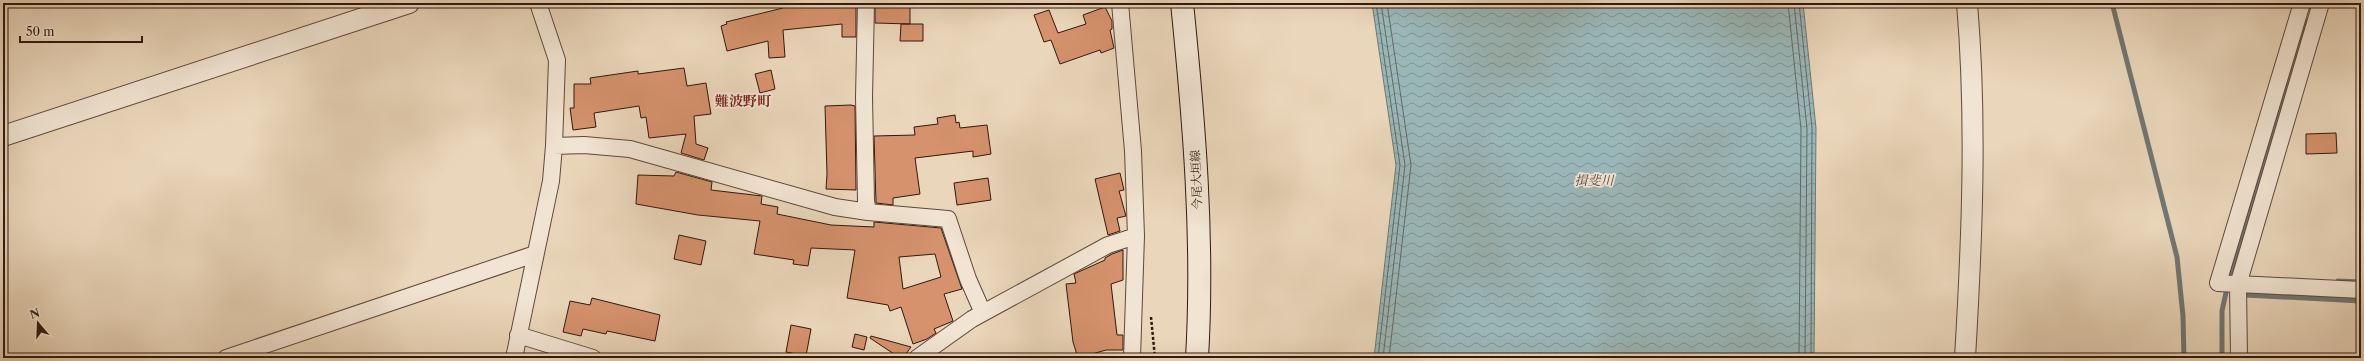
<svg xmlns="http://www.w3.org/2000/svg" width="2364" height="361" font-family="'Libre Caslon Text','Noto Serif JP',serif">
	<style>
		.water { fill: url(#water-waves); stroke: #707775 }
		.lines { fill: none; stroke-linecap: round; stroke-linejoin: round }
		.shore { stroke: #656864; stroke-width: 1 }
		.stream { stroke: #707775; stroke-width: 5 }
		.building { fill: #d5926c; stroke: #301810; fill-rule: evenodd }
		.minor-casing { stroke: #5e483a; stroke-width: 18 }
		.tertiary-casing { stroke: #5e483a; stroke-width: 22 }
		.secondary-casing { stroke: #301810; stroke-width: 24 }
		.path { stroke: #301810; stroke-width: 2.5; stroke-dasharray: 3 2; stroke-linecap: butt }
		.minor { stroke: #f1e4d2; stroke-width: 16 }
		.tertiary { stroke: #f1e4d2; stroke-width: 20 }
		.secondary { stroke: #f1e4d2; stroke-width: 22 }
		.labels { text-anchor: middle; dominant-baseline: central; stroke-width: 3.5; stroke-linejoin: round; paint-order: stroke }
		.street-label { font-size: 12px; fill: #301810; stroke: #f1e4d2 }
		.water-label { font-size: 13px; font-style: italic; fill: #504842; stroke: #f1e4d2 }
		.quarter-label { font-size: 14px; font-weight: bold; fill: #7a1f14; stroke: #f1e4d2 }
	</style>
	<defs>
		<pattern id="water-waves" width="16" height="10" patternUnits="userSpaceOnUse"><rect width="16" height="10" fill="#9ab7b8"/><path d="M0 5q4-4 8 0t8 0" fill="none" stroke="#7e9494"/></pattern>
	</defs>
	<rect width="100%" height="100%" fill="#ead6ba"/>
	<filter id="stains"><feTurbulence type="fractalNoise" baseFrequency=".005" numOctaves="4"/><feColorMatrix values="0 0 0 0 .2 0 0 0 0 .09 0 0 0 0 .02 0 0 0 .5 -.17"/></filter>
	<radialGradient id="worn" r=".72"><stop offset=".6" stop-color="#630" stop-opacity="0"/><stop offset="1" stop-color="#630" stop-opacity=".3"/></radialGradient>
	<path class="water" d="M1372,3H1803L1816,128L1814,358H1374L1396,165Z"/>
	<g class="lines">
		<path class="shore" d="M1376,3L1400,165L1378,358
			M1381,3L1405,165L1383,358
			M1387,3L1411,165L1389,358
			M1788,3L1801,129L1799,358
			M1794,3L1807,129L1805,358
			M1799,3L1812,128L1811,358"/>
		<path class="stream" d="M2112,3L2177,257L2183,316L2184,358
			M2230,278L2305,21
			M2338,281L2361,282
			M2245,295L2361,301
			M2222,358V311L2227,288"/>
	</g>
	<path class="building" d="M783,3H856V37H842V24L783,30L785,57L769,58L768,41L727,51L721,26L727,24L726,22L783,8Z
		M875,3H910V24L875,23Z
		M1105,7L1112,21V29L1110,30L1114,48L1101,53L1100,50L1060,64L1051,40L1044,42L1034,15L1049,10L1058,33L1086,24L1083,15Z
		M901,24H923V41H900Z
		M684,68L687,86L706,83L711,114L694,116L696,144L708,148L704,160L681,153L686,134L649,138L646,117L641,118L639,106L594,113L596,127L573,130L570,108H574V84H591L590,78L638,71V74Z
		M771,70L775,89L760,93L755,74Z
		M851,105L855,106L856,190L826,189L827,174L825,106Z
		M955,115L956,123L959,122L960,128L987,125L991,154L973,157V151L915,158L920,194L893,198V205L876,203L874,136L915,135L914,127L938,124L937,118Z
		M2336,133L2337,153L2306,154V134Z
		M676,172L712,182L711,190L762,196L761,204L778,207L777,214L831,225L874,227V222L941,228L962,289L944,294L953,321L934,329L936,333L927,339L913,344L901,307L890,311L888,305L847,298L855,250L811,248L808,266L793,264L794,260L754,254L760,221L698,215L636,204L638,175L674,176ZM935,254L941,277L903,289L899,257Z
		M1120,173L1124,190L1119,191L1126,216L1117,218L1120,231L1108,235L1095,179Z
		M988,178L991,200L957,205L954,183Z
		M679,235L706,241L701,265L674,259Z
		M1123,250V280L1111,284L1117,335H1123V350H1106L1078,358L1073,342L1066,284L1076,283L1074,274L1105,260V258L1112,254Z
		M592,298L660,315L655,341L607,331L606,334L583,329L581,336L563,332L570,301L590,305Z
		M791,325L811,329L806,356L786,352Z
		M855,334L867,337L864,350L852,347Z
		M871,336L911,347L903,358H900L870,338Z"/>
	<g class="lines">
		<g class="minor-casing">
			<path id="minor" d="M866,3L864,97L866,201L868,212
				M1120,3L1133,151L1136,236L1132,358
				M2302,3L2218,283L2361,290
				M554,146L584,145L630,149L835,207L868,212L948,219L968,279L983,313
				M518,335L593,358
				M226,358L535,254
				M514,358L551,181L554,146L557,60L538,3
				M917,358L972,319L1108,245L1136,236
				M2239,358L2238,285L2321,3"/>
		</g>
		<g class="tertiary-casing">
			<path id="tertiary" d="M3,136L409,3
				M1965,358C1972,240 1977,121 1967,3"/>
		</g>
		<g class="secondary-casing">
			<path id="secondary" d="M1182,3C1194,121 1204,239 1197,358"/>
		</g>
		<path class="path" d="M1151,317L1155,358"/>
		<use href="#minor" class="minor"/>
		<use href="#tertiary" class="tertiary"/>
		<use href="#secondary" class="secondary"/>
	</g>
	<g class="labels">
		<g class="street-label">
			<text transform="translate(1196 180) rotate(-92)">今尾大垣線</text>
		</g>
		<g class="water-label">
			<text x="1594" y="180">揖斐川</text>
		</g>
		<g class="quarter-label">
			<text x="743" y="101">難波野町</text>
		</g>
	</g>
	<rect width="2364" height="361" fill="none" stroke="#ead6ba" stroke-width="16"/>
	<rect x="4" y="4" width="2356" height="353" fill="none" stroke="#301810" stroke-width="2"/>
	<rect x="8" y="8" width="2348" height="345" fill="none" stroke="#301810"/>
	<g transform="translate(38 323) rotate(341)" stroke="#f1e4d2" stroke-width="3" paint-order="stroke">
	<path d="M0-3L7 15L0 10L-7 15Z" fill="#301810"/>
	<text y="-6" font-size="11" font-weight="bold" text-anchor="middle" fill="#301810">N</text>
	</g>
	<path d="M20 36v6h122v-6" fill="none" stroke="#301810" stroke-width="2"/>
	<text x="26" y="36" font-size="12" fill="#301810" stroke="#f1e4d2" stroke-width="3" paint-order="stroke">50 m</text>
	<rect width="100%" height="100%" filter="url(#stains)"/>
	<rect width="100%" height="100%" fill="url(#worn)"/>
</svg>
